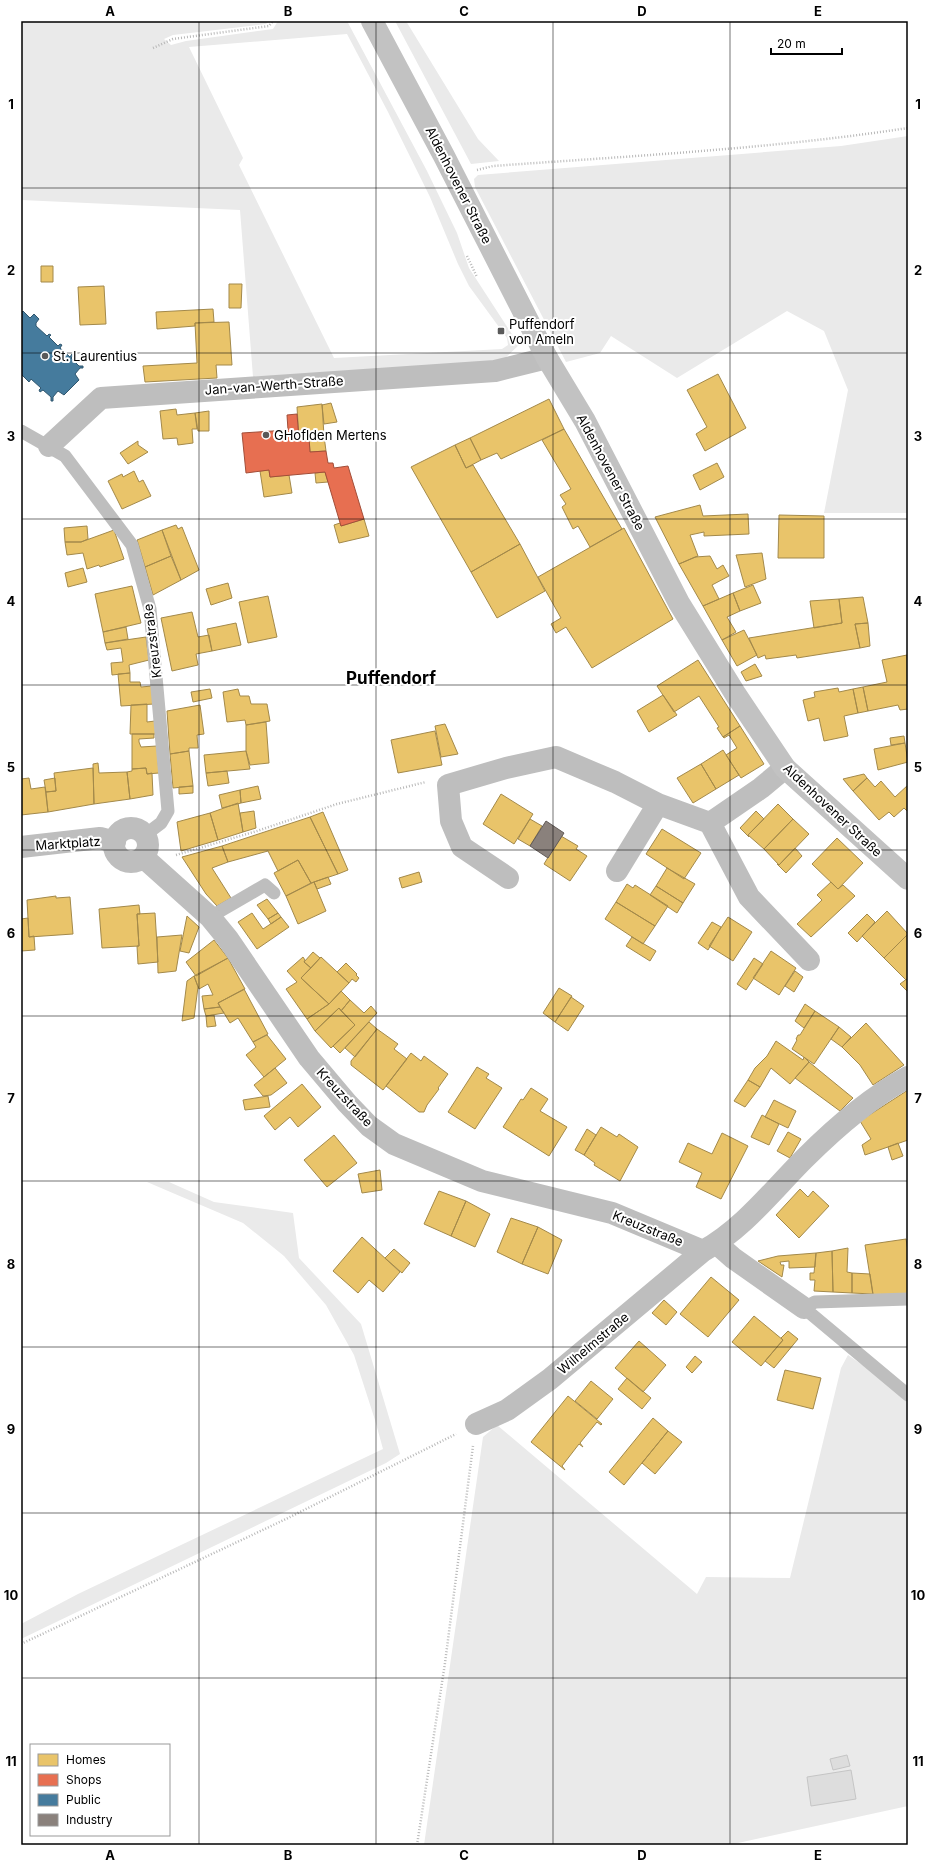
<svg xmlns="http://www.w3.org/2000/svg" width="929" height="1866" font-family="Inter,sans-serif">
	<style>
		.green { fill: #eaeaea; fill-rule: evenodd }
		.homes { fill: #e9c46a; stroke: #a3894a }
		.shops { fill: #e76f51; stroke: #a24e39 }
		.public { fill: #457b9d; stroke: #30566e }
		.industry { fill: #8a817c; stroke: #615a57 }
		.building { fill: #ddd; stroke: #c5c5c5 }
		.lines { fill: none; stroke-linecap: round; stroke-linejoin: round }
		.path { stroke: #b8b8b8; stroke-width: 2.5; stroke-dasharray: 1 2; stroke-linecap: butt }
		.lane { stroke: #bebebe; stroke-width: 13 }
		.street { stroke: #bebebe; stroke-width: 22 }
		.secondary { stroke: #c2c2c2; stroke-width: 22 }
		.grid { fill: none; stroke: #000; stroke-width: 1; stroke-opacity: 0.55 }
		.poi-dot { fill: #595959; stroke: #fff; stroke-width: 1.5 }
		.labels { text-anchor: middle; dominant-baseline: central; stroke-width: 4; stroke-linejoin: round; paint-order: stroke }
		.street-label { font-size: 13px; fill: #000; stroke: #fff }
		.poi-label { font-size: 13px; fill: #000; stroke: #fff; text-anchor: start }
		.district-label { font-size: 17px; font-weight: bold; fill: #000; stroke: #fff }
		.neatline { fill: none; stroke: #000; stroke-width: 1.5 }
		.grid-label { font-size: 13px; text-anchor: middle; font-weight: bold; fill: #000 }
	</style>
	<rect width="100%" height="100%" fill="#fff"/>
	<path class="green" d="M21,21H269L266,24L173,35L164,39L171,45L186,41L273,29L278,21H347L427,171L457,233L469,268L519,345L504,359L483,363L253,377L240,210L21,200ZM347,34L388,112L430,197L458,264L469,286L507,338L508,345L502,349L334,358L239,165L243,158L189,47Z
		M395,21H406L478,139L499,161L471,164Z
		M908,136V513H824L848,390L824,331L787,311L677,378L611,336L600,353L566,362L475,187L474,179L478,175L841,146Z
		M147,1182H169L214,1202L293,1213L299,1258L361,1324L400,1454L386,1463L21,1639V1624L78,1594L383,1449L375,1420L354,1355L326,1305L284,1256L243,1223Z
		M848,1355L874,1373L908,1403V1806L729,1845H424L483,1437L497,1425L697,1594L706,1577L790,1578L841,1368Z"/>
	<path class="homes" d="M41,266H53V282H41Z
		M229,284H242L241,308H229Z
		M104,286L106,324L80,325L78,287Z
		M213,309L214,322L195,323V326L157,329L156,312Z
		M229,322L232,365H216L217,378L145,382L143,366L197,363L195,323Z
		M718,374L746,428L705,451L696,434L707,427L687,390Z
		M549,399L564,429L501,459L497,453L481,460L470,438Z
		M331,403L337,422L324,424L322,405Z
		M322,404L324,436L299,439L297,407Z
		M176,409L177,415L195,413L197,429H192L193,443L178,445L177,438L163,439L160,411Z
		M209,411V431H198L195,413Z
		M564,429L622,529L590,547L578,526L573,529L562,507L566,504L560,495L571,489L542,440Z
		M324,436L326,451L310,452L309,438Z
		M470,438L481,460L466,468L455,445Z
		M138,441V445L148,452L128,464L120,453Z
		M455,445L466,468L473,465L520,544L471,572L411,467Z
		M717,463L724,477L700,490L693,475Z
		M269,470L270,477L289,475L292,493L264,497L260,471Z
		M134,471L139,482L143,480L151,496L122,509L108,481L122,474L123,477Z
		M325,472L328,482L316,483L315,473Z
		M700,505L703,516L748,514L749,534L704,536V532L690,535L698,556L679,564L655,517Z
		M779,515L824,516V558H778Z
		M364,519L369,536L339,543L334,525L340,523L341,526Z
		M176,525L178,529L182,527L199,570L181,580L162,530Z
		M87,526L88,539L81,542H65L64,528Z
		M624,528L673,619L592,668L566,627L556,633L551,624L561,618L538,577Z
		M114,530L124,559L100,567L99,565L87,569L83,553L67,555L65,542H81Z
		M162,530L171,556L145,567L137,540Z
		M520,544L545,591L497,618L471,572Z
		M762,553L766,579L745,587L736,555Z
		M171,556L181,580L153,595L145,567Z
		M710,556L717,569L723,565L729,576L712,585L719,599L703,606L679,564L695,557Z
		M83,568L87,582L68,587L65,573Z
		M228,583L232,598L211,605L206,589Z
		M753,585L761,603L740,611L733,593Z
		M132,586L141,623L103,632L95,594Z
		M733,593L740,611L727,617L736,632L722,640L703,606Z
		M268,596L277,637L248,643L239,602Z
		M863,597L868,623L855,624L860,648L797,658L796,655L766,659L765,655L758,658L749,638L842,623L839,599Z
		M839,599L842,623L814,628L810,601Z
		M192,612L198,637L209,635L212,651L196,654L198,665L172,671L161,618Z
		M236,623L241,645L212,651L207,629Z
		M868,623L870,646L860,648L855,624Z
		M126,627L128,639L105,643L103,632Z
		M744,630L757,655L737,666L722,640Z
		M146,637L149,660L129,665L130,673L112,675L111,663L123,662L121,648L107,650L105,643Z
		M907,655L908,709L900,710L898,705L868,711L863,687L887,682L882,660Z
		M698,660L740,726L723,737L717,728L719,727L699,696L674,712L657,686Z
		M755,664L762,676L746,681L741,672Z
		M130,673V682H140L141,687L152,686L154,704L121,706L118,674Z
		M863,687L868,711L858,713L853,689Z
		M838,688L839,692L853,689L858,713L844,716L848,736L824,741L819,718L808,721L803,700L815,697L814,692Z
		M210,689L212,698L193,702L191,692Z
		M238,689L240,696H249L251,704H267L270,721L246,725L245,720L227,722L223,692Z
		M663,695L677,715L649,732L637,711Z
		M147,704V722L155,721L156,734H130L131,705Z
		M200,705L204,734L197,735L198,748H189V751L170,754L167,711Z
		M266,722L269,763L250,765L246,751V725Z
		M445,724L458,754L441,757L435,726Z
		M740,726L764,764L741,778L726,755L737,748L729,735L724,738L723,737Z
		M435,731L442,765L398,773L391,740Z
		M132,734H154V738L139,739V742L141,747L157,746L159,773L147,774L146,768L132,769Z
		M904,736L905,743L891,745L890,738Z
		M905,743L908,762L878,770L874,749Z
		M723,750L739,775L716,789L701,764Z
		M189,751L193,786L173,788L170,754Z
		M246,751L250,769L206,773L204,755Z
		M98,763L99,773L127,772L130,799L94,804L93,764Z
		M701,764L716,789L693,803L677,778Z
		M93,768L94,804L48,812L46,792L56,791L54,773Z
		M146,768L147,774L152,773L153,795L130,799L127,772L132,771V769Z
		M227,771L229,783L208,786L206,773Z
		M864,774L867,778L853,791L843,779Z
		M29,778L31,789L45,787L48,812L21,815V779Z
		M55,778L56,791L46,792L44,780Z
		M867,778L875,787L881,781L895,797L908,785V812L904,808L894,817L889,812L879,820L853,791Z
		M193,786V793L179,794V787Z
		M258,786L261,799L241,803L240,790Z
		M240,790L241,803L222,808L219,795Z
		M501,794L533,814L514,844L483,824Z
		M238,803L243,832L218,840L210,813Z
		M778,804L793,819L764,849L748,835Z
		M254,811L256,828L243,832L240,813Z
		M756,811L764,819L748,835L749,837L740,828Z
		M323,812L348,870L338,874L310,817Z
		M210,813L218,840L181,851L177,822Z
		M310,817L338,874L311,883L298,860L278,871L268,851L228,862L222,846Z
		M530,819L542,826L530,846L518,839Z
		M793,819L809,834L779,865L764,849Z
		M662,829L701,853L684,879L646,854Z
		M561,836L578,846L576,849L587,856L570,881L544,864Z
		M837,838L863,863L838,889L812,864Z
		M222,846L228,862L212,868L231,898L217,906L206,894L182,857Z
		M795,848L802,856L786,873L777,864L779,865Z
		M298,860L311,883L286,896L274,873Z
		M667,868L695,884L683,903L656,886Z
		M419,872L422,882L402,888L399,878Z
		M328,877L331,884L317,889L314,882Z
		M314,882L326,911L298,924L286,896Z
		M831,882L838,889L843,885L855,896L811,937L797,924L822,900L817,895Z
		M627,884L633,888L635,885L668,906L655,926L616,902Z
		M656,886L683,903L677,913L650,895Z
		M56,896V898L70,897L73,934L29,937L27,900Z
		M267,899L278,913L268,919L257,905Z
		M616,902L655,926L643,944L605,919Z
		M139,905L140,914H137L139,946L102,948L99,909Z
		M887,911L908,934L884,958L862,936Z
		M155,913L158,962L138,964L137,946H139L137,914Z
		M252,913L263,929L281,917L289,927L257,949L238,922Z
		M278,913L281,917L271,924L268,919Z
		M867,914L875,922L857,942L848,933Z
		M187,916L199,927L189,953L180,951Z
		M728,917L752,932L733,961L709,946Z
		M28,918L29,937L34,936L35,950L21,951V919Z
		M712,922L721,927L708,950L698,943Z
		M908,934V978L906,980L884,958Z
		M182,935L176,971L158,973L157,937Z
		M632,937L656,951L650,961L626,946Z
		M214,940L228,958L196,976L186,962Z
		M771,951L796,968L779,995L753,978Z
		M313,952L320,958L311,968L304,962Z
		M303,957L305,960L304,962L311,968L301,978L329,1004L307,1019L286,989L297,982L287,971Z
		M321,957L349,983L329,1004L301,978Z
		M228,958L245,989L218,1003L220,1007L204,1009L202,996L213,995L208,984L199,989L194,976Z
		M754,958L763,964L746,990L737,984Z
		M346,963L357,974L356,975L359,978L356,982L352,979L349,983L337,972Z
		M795,971L803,977L794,992L785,986Z
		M194,976L198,987L194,1018L182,1021L187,981Z
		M908,978V992L900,984Z
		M559,988L572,996L555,1022L543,1013Z
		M244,989L268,1034L253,1042L238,1018L230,1023L218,1003Z
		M341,991L350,1000L341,1011L339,1008L315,1031L307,1019L329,1004Z
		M571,997L584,1006L568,1031L555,1022Z
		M350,1000L364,1013L371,1006L377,1013L340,1053L333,1046L355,1025L341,1011Z
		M805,1004L815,1011L804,1028L795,1021Z
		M220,1007L224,1013L206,1016L204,1009Z
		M339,1008L355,1025L331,1048L315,1031Z
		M815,1011L839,1027L814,1064L792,1049L797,1040L796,1039L798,1035H800Z
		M214,1015L216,1026L207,1027L206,1016Z
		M369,1022L377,1029L355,1057L345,1048Z
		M866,1023L904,1065L873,1085L860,1065L842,1047Z
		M839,1027L851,1037L842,1047L831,1039Z
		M377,1029L398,1044L394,1049L407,1059L383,1090L351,1065V1061Z
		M267,1035L286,1059L264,1077L246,1055L256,1047L253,1042Z
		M776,1041L803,1060L804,1057L809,1062L790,1084L771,1068L760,1087L748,1080L755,1068L767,1056Z
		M411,1053L421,1061L424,1056L448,1074L438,1088L439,1089L427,1105L424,1112H419L386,1086Z
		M809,1062L853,1098L840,1111L795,1078Z
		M477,1067L489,1074L486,1078L502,1088L475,1129L448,1112Z
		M275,1068L287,1083L271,1095L263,1096L254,1085Z
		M748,1080L760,1087L745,1107L734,1101Z
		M302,1084L321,1107L298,1127L290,1117L275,1130L264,1116Z
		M531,1088L548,1099L540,1111L567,1127L549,1156L503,1127L521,1099L523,1100Z
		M908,1090V1140L865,1155L862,1145L871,1139L860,1121Z
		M268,1096L270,1107L245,1110L243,1100Z
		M774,1100L796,1111L788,1128L765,1117Z
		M762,1115L779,1124L769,1145L751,1137Z
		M601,1127L617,1137L619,1134L638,1147L620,1181L594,1165L595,1163L584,1155Z
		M587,1129L596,1135L584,1155L575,1150Z
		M788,1132L801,1139L790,1158L777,1151Z
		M722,1133L748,1146L721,1199L696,1187L702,1173L679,1162L688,1143L712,1154Z
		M334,1135L357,1163L327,1187L304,1160Z
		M898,1143L903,1156L892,1160L888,1147Z
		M380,1170L382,1190L362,1193L358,1174Z
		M800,1189L808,1197L813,1191L829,1206L799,1238L776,1215Z
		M439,1191L466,1201L451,1236L424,1224Z
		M466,1201L490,1214L475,1247L451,1236Z
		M511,1218L538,1227L522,1264L497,1252Z
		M538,1227L562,1240L548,1274L522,1264Z
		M362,1237L400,1272L383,1292L369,1280L358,1293L333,1271Z
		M906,1239L908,1251V1294L873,1295L865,1245Z
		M848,1248L847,1272L852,1273V1293L833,1292L832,1251Z
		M394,1249L410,1263L402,1273L385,1258Z
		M832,1251L833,1292L814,1291L815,1280H810V1273H814L816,1253Z
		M816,1253L815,1267L789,1268V1261L780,1262L781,1265H784L782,1277L758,1261L778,1256Z
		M852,1273L870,1274L873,1294L852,1293Z
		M711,1277L739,1300L708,1337L680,1314Z
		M664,1300L677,1312L666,1325L652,1313Z
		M754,1316L783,1340L761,1366L732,1342Z
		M788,1331L798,1339L774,1368L765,1361L783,1340L781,1338Z
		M639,1341L666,1365L643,1392L615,1368Z
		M695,1356L702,1362L692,1373L686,1367Z
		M785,1370L821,1378L813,1409L777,1400Z
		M627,1378L651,1398L642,1409L618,1389Z
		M591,1381L613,1399L597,1419L575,1401Z
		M568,1396L602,1424L601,1425L597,1422L580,1443L583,1447L579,1444L562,1466L565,1470L531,1442Z
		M653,1418L668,1431L624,1485L609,1472Z
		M668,1431L682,1442L655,1474L642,1463Z"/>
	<path class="shops" d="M297,414L299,439L309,438L310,452L326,451L328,463H333L334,468L348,466L364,519L341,526L325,472L270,477L269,470L246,473L242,433L288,430L287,415Z"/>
	<path class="public" d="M23,311L30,318L34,314L39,319L36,323V326L47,336L49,334L51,335L49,337L58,346L60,344L62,345L60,348L70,357L72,354L73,356L71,358L79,366H83V368H80L75,374L79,380L64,395L58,391L53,397V401H51V397L43,390L40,392L39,390L41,388L31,379L29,382L21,374V313Z"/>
	<path class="industry" d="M546,821L564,833L548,858L530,846Z"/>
	<path class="building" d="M847,1755L850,1766L833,1770L830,1759Z
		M851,1770L856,1799L811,1806L807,1777Z"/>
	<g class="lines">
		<path class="path" d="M153,48L173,39L269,26L273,21
			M477,170L493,166C631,156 770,149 908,128
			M467,256L477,277
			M176,855L257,831L337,804L426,782
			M21,1644L286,1519L456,1434
			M417,1845L445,1663L473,1446"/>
		<path class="lane" d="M21,431L65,456L132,545L150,609L168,811L161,823L145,835
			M210,917L265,885L274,893
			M908,1299L815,1302L804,1308L908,1395"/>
		<path class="street" d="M49,446L101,398L495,371L547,358
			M710,823L749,897L809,960
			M114 845a17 17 0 1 1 34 0a17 17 0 1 1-34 0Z
			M21,847L100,838L115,842
			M143,857L210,917L228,939L309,1058L347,1103L369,1126L394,1144L482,1181L612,1213L703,1251C743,1229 772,1191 804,1159C834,1129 871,1097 908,1077
			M617,871L658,804
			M508,878L462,847L451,821L448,785L506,768L556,757L615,782L658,804L710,823L761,788L785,768
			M716,1243L733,1258L804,1308
			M476,1424L507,1410L550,1379L703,1251"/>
		<path class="secondary" d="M372,21L444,156L547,358L585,421L679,603L736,695L785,768L908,879"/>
	</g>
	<path class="grid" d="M199,21V1845M376,21V1845M553,21V1845M730,21V1845M21,188H908M21,353H908M21,519H908M21,685H908M21,850H908M21,1016H908M21,1181H908M21,1347H908M21,1513H908M21,1678H908"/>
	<g class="poi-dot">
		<rect x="497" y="327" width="8" height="8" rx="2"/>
		<circle cx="45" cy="356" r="4"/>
		<circle cx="266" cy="435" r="4"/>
	</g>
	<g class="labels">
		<g class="street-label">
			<text transform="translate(459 185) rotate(63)">Aldenhovener Straße</text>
			<text transform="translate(274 385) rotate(-4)">Jan-van-Werth-Straße</text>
			<text transform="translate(611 472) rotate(62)">Aldenhovener Straße</text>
			<text transform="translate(152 641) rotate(-97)">Kreuzstraße</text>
			<text transform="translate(833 810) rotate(43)">Aldenhovener Straße</text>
			<text transform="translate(68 843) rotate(-4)">Marktplatz</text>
			<text transform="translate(345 1097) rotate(47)">Kreuzstraße</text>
			<text transform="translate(648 1228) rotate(22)">Kreuzstraße</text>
			<text transform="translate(593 1343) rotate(-40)">Wilhelmstraße</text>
		</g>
		<g class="poi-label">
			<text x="509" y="324">Puffendorf<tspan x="509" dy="15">von Ameln</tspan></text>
			<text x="53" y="356">St. Laurentius</text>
			<text x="274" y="435">GHoflden Mertens</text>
		</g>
		<g class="district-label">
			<text x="391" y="678">Puffendorf</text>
		</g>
	</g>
	<rect width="929" height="1866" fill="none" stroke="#ffffff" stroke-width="44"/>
	<rect x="30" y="1744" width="140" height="92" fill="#ffffff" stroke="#999999"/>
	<rect x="38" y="1754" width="20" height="12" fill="#e9c46a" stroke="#999999"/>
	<text x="66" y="1764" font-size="12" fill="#000000">Homes</text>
	<rect x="38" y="1774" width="20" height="12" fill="#e76f51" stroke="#999999"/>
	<text x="66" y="1784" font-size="12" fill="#000000">Shops</text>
	<rect x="38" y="1794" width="20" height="12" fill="#457b9d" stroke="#999999"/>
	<text x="66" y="1804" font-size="12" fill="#000000">Public</text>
	<rect x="38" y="1814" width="20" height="12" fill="#8a817c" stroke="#999999"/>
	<text x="66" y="1824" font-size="12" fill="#000000">Industry</text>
	<path d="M771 48v6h71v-6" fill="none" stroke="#000000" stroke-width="2"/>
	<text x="777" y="48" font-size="12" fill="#000000" stroke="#ffffff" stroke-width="3" paint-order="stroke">20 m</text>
	<rect x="22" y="22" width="885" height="1822" class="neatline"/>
	<g class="grid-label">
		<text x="110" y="16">A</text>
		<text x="288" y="16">B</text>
		<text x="464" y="16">C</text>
		<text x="642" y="16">D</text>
		<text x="818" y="16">E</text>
		<text x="11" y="109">1</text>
		<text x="918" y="109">1</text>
		<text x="11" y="275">2</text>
		<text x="918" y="275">2</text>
		<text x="11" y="441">3</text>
		<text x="918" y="441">3</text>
		<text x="11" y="606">4</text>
		<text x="918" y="606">4</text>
		<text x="11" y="772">5</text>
		<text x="918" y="772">5</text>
		<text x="11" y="938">6</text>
		<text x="918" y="938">6</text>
		<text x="11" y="1103">7</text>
		<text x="918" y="1103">7</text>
		<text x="11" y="1269">8</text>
		<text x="918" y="1269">8</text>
		<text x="11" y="1434">9</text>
		<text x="918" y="1434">9</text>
		<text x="11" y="1600">10</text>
		<text x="918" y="1600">10</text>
		<text x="11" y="1766">11</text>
		<text x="918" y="1766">11</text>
		<text x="110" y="1860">A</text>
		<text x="288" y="1860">B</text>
		<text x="464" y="1860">C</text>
		<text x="642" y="1860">D</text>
		<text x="818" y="1860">E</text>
	</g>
</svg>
